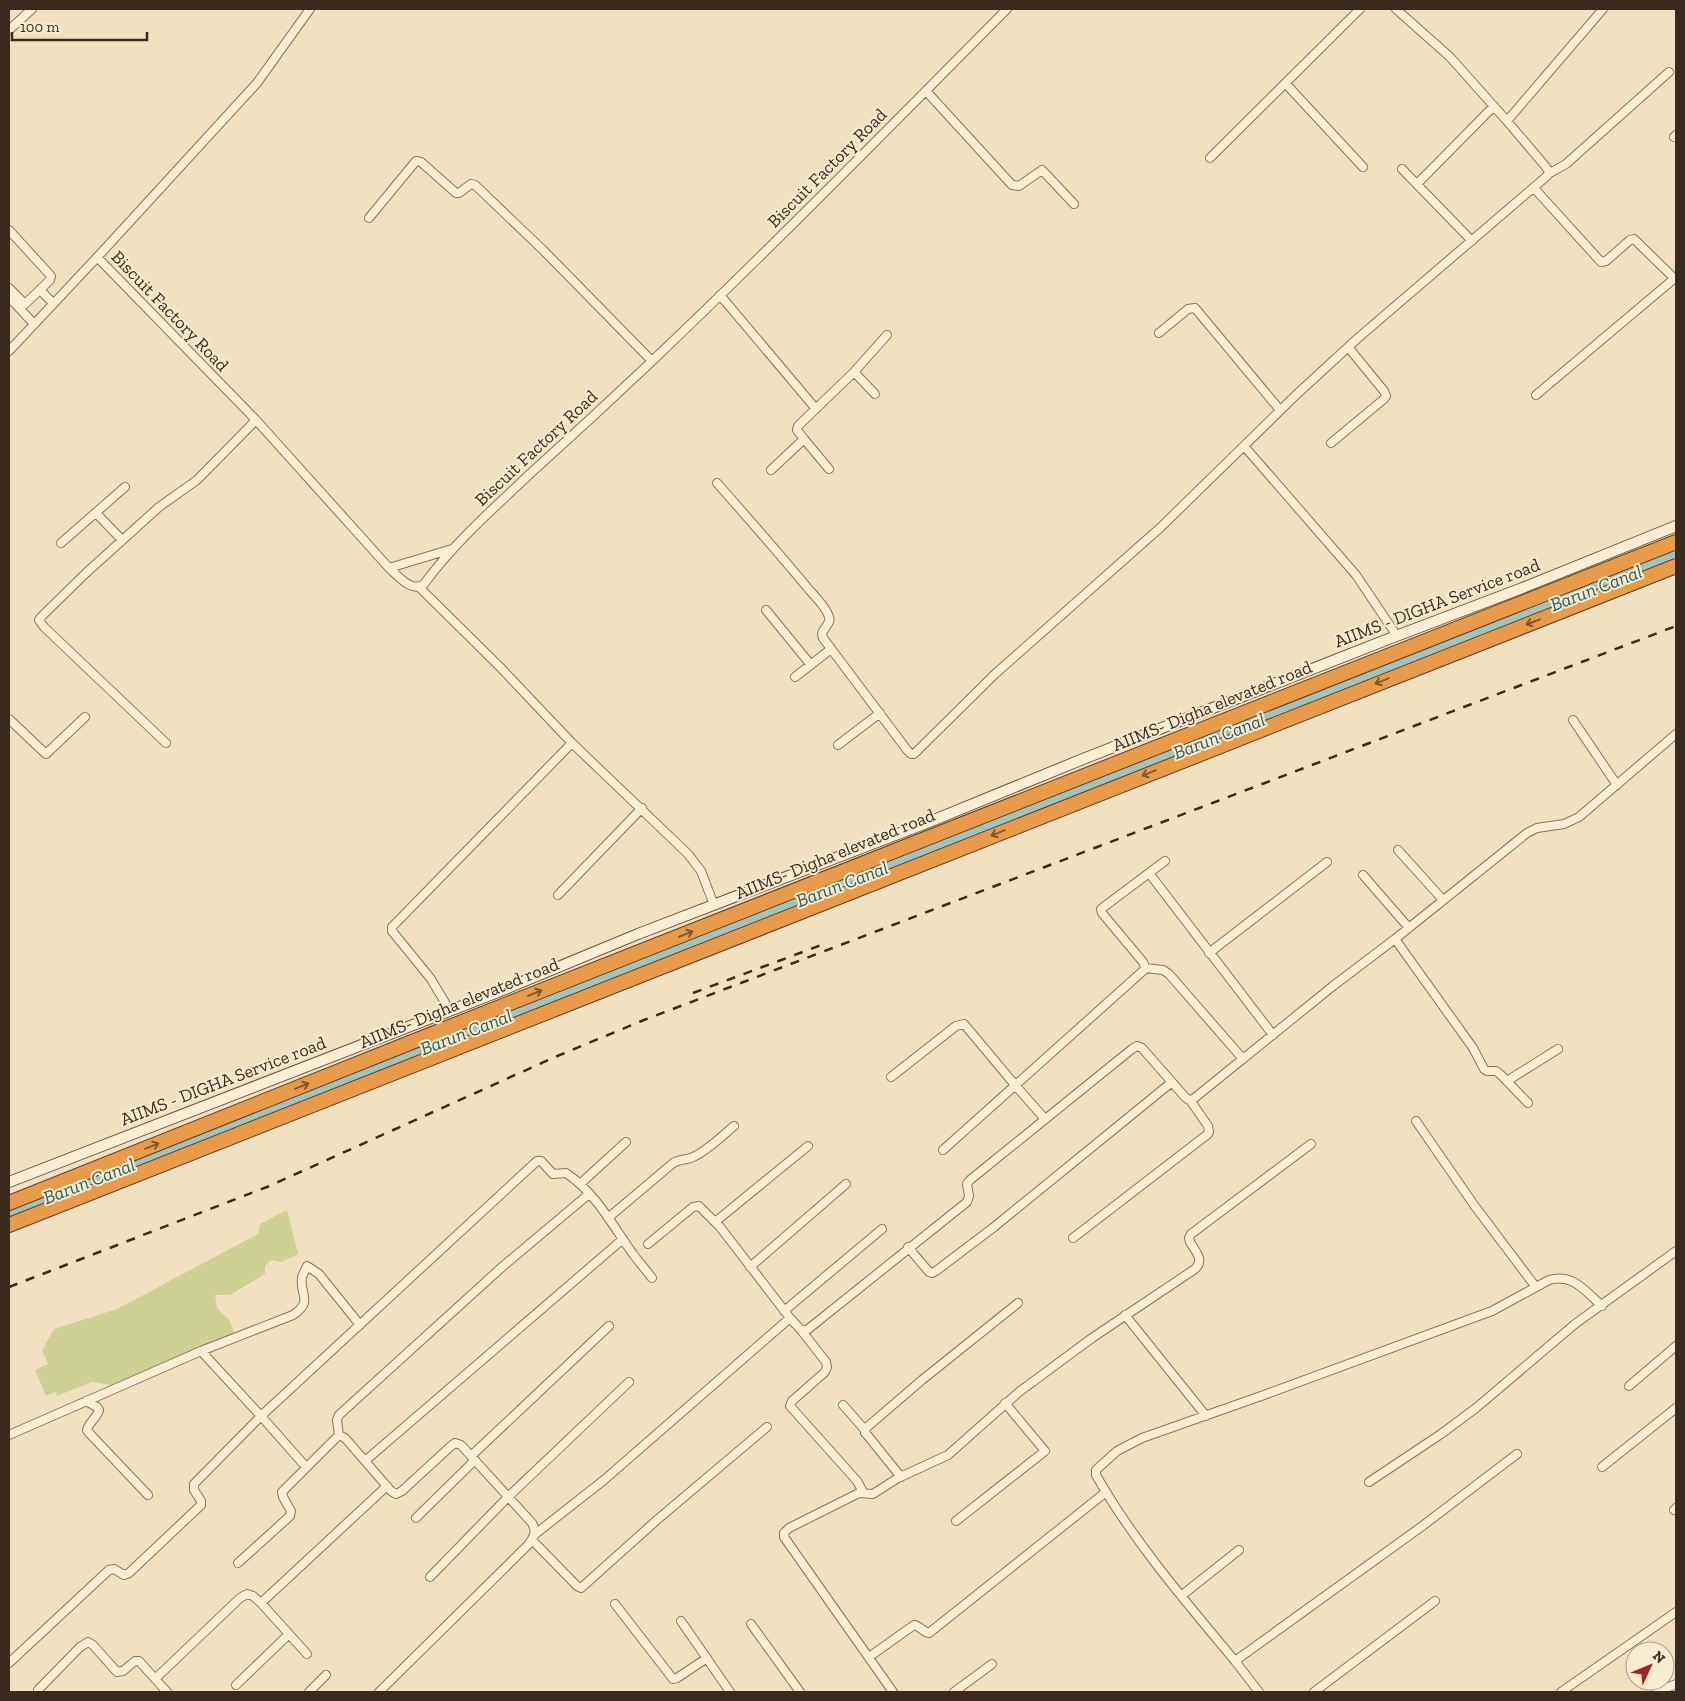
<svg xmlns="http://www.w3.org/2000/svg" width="1685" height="1701" font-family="'Zilla Slab',serif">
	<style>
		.green { fill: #cdd194 }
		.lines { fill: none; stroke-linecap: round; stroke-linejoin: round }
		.canal { stroke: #a4c4b9; stroke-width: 10 }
		.street-casing { stroke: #8d7157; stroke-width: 10 }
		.secondary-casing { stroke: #6f523a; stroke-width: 12 }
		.highway-casing { stroke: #5a3f2b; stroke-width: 16 }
		.street { stroke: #fceed5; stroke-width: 8 }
		.secondary { stroke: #fceed5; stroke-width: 10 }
		.highway { stroke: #e89b4a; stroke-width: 14 }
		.rail { stroke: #3b2a1c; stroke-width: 2.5; stroke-dasharray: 9 9; stroke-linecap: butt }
		.oneway { stroke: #80572e }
		.labels { text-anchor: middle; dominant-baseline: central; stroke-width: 4; stroke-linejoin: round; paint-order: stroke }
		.street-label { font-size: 18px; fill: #3b2a1c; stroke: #f8ebd1 }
		.water-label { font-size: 19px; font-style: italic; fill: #2a5c56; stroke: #f8ebd1 }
	</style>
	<rect width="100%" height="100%" fill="#f2e1c1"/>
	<path class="green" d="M287,1210L298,1254L281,1262L271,1260L265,1266V1274L230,1295H215L217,1308L230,1321L234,1333L111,1385L92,1382L57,1396L56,1392L46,1396L35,1370L48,1364L42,1350L54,1329L117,1309L258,1234L260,1224Z"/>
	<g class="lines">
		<path class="canal" d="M9,1212L1676,556"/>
		<g class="street-casing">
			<path id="street" d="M1396,9L1450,57L1507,121L1603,9
				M9,30L32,9
				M1286,84L1363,167
				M926,91L1012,185L1019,186L1042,170L1074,204
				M1674,137L1676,135
				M1210,158L1360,9
				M1402,169L1472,241
				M1548,174L1566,164L1669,72
				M1417,184L1494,106
				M1534,188L1601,262L1606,261L1630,240L1634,239L1676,280
				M369,218L416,161L421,162L456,193H459L471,184L475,185L543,250L652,361
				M9,230L51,276L50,280L25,304L9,288
				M97,257L256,420L390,569C399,577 412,593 424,584C456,541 493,509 532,472C572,436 611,400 650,363C772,247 889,128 1007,9
				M40,290L53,303
				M720,295L816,409
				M9,297L34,324
				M1159,333L1188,309L1195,308L1280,410
				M9,351L102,252L257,83L310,9
				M854,372L887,335
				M1536,395L1675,278
				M804,439L829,469
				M1331,443L1384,399L1386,396L1384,391L1348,347
				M1244,446L1356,575L1397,636
				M771,470L804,439L797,430L798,426L854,372L875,394
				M717,483C747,517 777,551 806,586C813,595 826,606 829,617C832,625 819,629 823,638L907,750L911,754H914L995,674L1161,527L1296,395L1358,338L1547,176L1549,172L1546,167L1507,121
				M96,513L122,540
				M61,543L125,487
				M389,568L452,549
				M419,587L500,667L572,743L688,854L701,871L714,905
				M766,610L811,665
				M795,677L831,649
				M9,719L46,754L85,717
				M1573,720L1617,785
				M166,743L44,627L39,620L42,616L86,573L159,507L197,480L256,420
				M838,745L880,713
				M1398,850L1443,900
				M1149,873L1273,1035
				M1363,875L1409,928
				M558,895L642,808
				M1395,939L1473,1048L1484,1069L1487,1071H1496L1500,1074L1528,1103
				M1209,953L1327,862
				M1145,968L1163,970L1169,974L1243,1059
				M450,1011L431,979L392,931V927L572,743
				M891,1077L956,1026L964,1024L1015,1085L1045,1119
				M1507,1081L1558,1049
				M1416,1121L1474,1205L1535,1286
				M943,1150L1144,970L1145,967L1143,962L1102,913L1101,909L1165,861
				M580,1184L626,1142
				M608,1218L672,1164C679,1158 687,1161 695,1156C709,1149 722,1136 734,1126
				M715,1222L808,1146
				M1073,1238L1208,1134L1209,1132L1208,1126L1190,1100
				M648,1244L693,1207L699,1206L720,1227L790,1318L801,1330H807L967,1202L969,1196L967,1184L970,1180L1132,1049L1137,1046L1142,1048L1185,1097L1189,1100H1192L1333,986L1395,939L1527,833L1537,828L1564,824L1579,817L1676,734
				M908,1247L929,1272L932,1273L936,1271L994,1227L1172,1082
				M750,1267L846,1184
				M784,1311L882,1229
				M1125,1315L1206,1416
				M801,1330L826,1362L827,1367L825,1372L792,1401L790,1406L857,1481L863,1492
				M201,1351L261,1416L306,1467
				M1629,1386L1676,1346
				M86,1401L97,1407L99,1410C97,1418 89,1422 87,1430L90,1434L148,1495
				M843,1405L865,1430
				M9,1435L201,1351L293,1315C314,1301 299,1295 302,1277C303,1274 306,1269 307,1266L319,1274L360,1325
				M339,1435L337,1420L339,1415L502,1267L589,1194
				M1517,1454L1421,1527L1235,1661C1186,1602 1134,1542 1096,1475V1470L1117,1451L1142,1438L1264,1395L1492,1311L1549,1280C1573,1273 1585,1291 1602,1306
				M471,1456L609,1326
				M365,1461L623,1239
				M1602,1467L1676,1408
				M901,1477L868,1436L865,1433L866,1428L922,1380L1018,1303
				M1369,1482L1441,1434L1476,1408L1575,1324L1676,1251
				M1674,1510L1676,1508
				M416,1518L475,1460
				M956,1521L1045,1451L1005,1403
				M534,1535L604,1480L790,1318
				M532,1540L577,1586L581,1588L658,1519L767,1427
				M238,1563L290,1516L291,1511L283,1497L282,1492L339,1435L345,1438L391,1491L396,1494L402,1491L451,1446L455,1443L461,1445L532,1523C537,1532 534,1537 528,1545L379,1692
				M430,1577L508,1497L629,1382
				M1181,1596L1239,1550
				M261,1603L387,1486
				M615,1604L673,1679L677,1678L707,1658
				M681,1621L730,1692
				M751,1624L800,1692
				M869,1657L914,1625C920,1626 923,1632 929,1633L1106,1492
				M1235,1661L1259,1692
				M9,1663L109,1570L114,1569L124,1575L129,1573L201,1505V1501L194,1490V1484L261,1416L537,1161H541L553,1174L566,1173C595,1192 613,1226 633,1254C639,1262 646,1270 652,1278
				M156,1678L240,1598L247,1594L253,1596L261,1603L307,1654
				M236,1685L289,1634
				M38,1690L80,1647L88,1642L93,1645L117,1672L123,1671L135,1661H139L167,1692
				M309,1692L326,1675
				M893,1692L784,1537V1533L789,1528L859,1493L873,1494L898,1478L948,1455L1019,1392L1092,1338L1195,1269C1205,1260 1195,1251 1190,1242L1189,1238L1191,1234L1311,1144
				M954,1692L992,1664
				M1314,1692L1435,1601
				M1561,1692L1676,1612
				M1657,1692L1676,1684"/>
		</g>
		<g class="secondary-casing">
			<path id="secondary" d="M9,1182L498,992L638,934L929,822L1083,759L1391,638L1520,589L1676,526"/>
		</g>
		<g class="highway-casing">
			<path id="highway" d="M9,1203L442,1030L1676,542
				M9,1225L1676,566"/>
		</g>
		<use href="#street" class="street"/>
		<use href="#secondary" class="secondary"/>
		<use href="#highway" class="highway"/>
		<path class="rail" d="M693,993L824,944
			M9,1287L267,1187L555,1057L644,1020L1676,626"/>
	</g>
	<defs><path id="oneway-shaft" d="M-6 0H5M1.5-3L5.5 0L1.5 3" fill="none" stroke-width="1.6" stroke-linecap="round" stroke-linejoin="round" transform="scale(1.25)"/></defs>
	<g class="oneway">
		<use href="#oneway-shaft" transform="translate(1533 622) rotate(159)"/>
		<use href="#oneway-shaft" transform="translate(1382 681) rotate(158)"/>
		<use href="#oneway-shaft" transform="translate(1149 773) rotate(158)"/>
		<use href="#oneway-shaft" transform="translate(998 833) rotate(158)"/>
		<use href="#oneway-shaft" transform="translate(686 934) rotate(-22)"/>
		<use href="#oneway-shaft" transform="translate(535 993) rotate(-22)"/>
		<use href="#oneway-shaft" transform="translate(302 1086) rotate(-22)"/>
		<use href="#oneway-shaft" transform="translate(152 1146) rotate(-22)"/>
	</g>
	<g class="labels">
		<g class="street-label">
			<text transform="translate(827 168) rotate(-45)">Biscuit Factory Road</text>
			<text transform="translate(170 311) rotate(46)">Biscuit Factory Road</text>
			<text transform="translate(536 448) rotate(-43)">Biscuit Factory Road</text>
			<text transform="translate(1437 603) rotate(-21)">AIIMS - DIGHA Service road</text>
			<text transform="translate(1212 706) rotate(-22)">AIIMS- Digha elevated road</text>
			<text transform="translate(835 854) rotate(-22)">AIIMS- Digha elevated road</text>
			<text transform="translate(459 1003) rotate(-22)">AIIMS- Digha elevated road</text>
			<text transform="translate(223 1081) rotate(-21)">AIIMS - DIGHA Service road</text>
		</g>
		<g class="water-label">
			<text transform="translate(1596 588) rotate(-21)">Barun Canal</text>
			<text transform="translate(1219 736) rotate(-21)">Barun Canal</text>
			<text transform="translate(842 884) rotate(-21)">Barun Canal</text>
			<text transform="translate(466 1032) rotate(-21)">Barun Canal</text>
			<text transform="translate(89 1181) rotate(-21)">Barun Canal</text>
		</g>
	</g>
	<rect width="1685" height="1701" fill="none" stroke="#3b2a1c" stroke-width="20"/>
	<g transform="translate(1650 1666) rotate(46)"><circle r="24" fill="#f8ebd1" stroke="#ac9e89"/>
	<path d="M0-4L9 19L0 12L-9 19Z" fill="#a12129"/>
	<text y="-8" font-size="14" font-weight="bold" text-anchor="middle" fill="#3b2a1c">N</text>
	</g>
	<path d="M12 32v8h135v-8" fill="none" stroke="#3b2a1c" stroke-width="2.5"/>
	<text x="20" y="32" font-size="15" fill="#3b2a1c" stroke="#f8ebd1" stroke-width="4" paint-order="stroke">100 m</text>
</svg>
